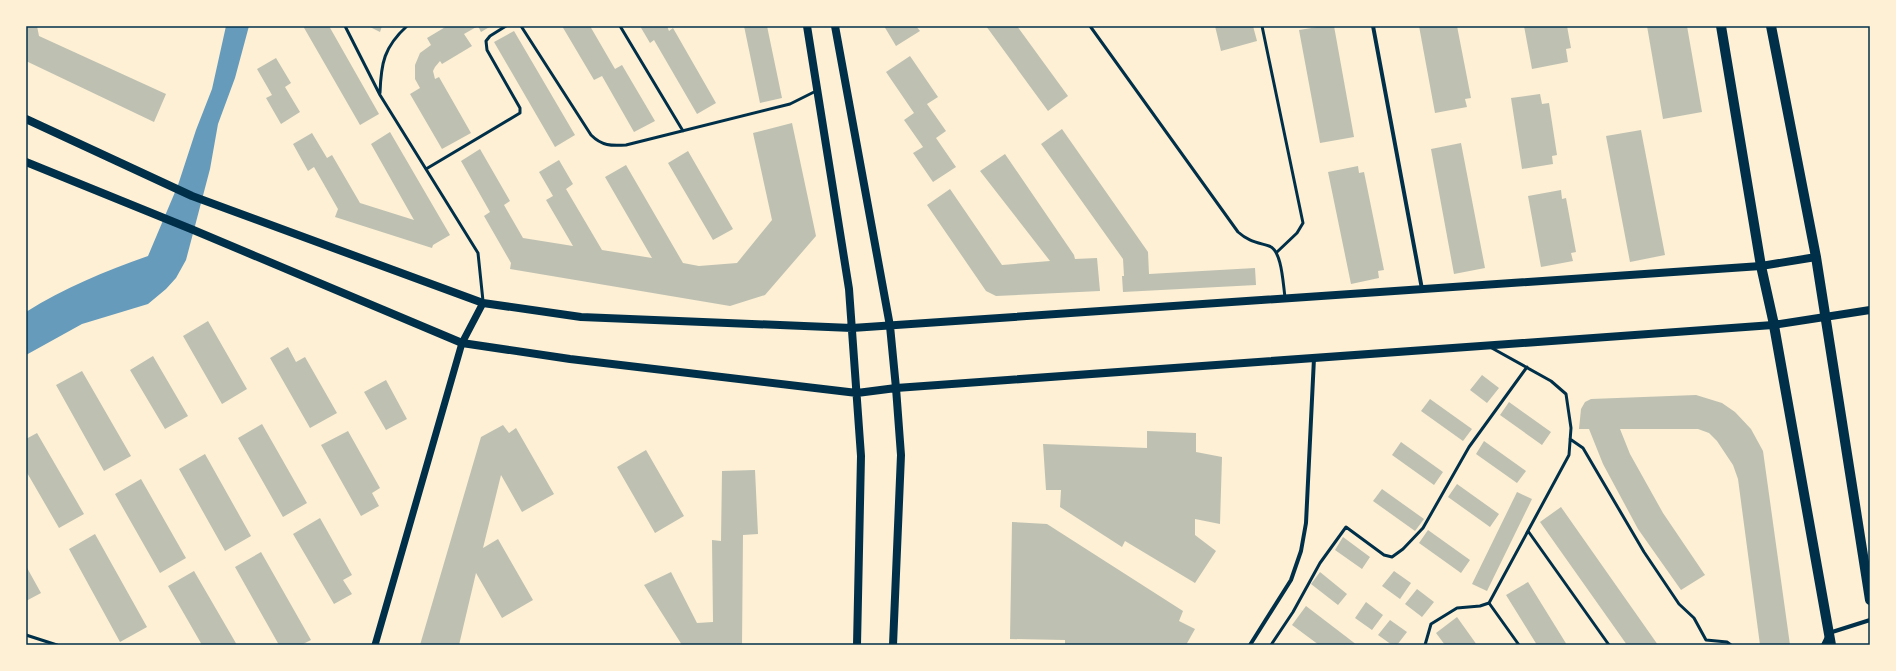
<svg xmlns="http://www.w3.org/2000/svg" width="1896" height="671" font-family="'PT Serif',serif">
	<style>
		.water { fill: #669bbc }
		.building { fill: #bec0b2 }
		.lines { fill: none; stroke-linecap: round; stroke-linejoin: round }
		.service { stroke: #003049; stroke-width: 3 }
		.minor { stroke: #003049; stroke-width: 4 }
		.tertiary { stroke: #003049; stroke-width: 7 }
		.secondary { stroke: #003049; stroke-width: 8 }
		.primary { stroke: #003049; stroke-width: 10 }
		.neatline { fill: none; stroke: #003049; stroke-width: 1.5 }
	</style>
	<rect width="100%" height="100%" fill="#fdf0d5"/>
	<path class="water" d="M226,26H249L235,78L218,124L210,169L186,260L176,278L166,289L148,304L82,324L26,355V312C64,288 105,271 148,256L178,185L196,130L212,89Z"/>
	<path class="building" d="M26,26H37L39,36L166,94L154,122L26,61Z
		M303,26H329L379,114L360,125Z
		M368,26H382L380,32Z
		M447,26H491L481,32L478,26L464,34L472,46L442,64L440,61L435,67L433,71L435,79L439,77L471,133L442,149L410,94L420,88L415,79V65L420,53L431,45L427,38Z
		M562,26H590L615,69L622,65L655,121L634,132L602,76L594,80Z
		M640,26H667L669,31L673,28L716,103L697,114L654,40L650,43Z
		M744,26H767L782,98L760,103Z
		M884,26H916L920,31L896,46Z
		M986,26H1017L1068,96L1048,111Z
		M1215,26H1253L1257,41L1221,51Z
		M1324,26H1334L1354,137L1320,143L1299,30Z
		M1419,26H1457L1471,98L1465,99L1467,107L1435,113Z
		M1524,26H1567L1571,48L1566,49L1568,62L1532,69Z
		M1647,26H1687L1702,112L1663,119Z
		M514,31L575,135L555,147L494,42Z
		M910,56L938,97L927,104L946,131L936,138L956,167L933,182L913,153L923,147L904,120L914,113L886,72Z
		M276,58L291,83L285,87L300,112L281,124L266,98L272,95L257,69Z
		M1540,94L1542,104L1549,103L1557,155L1552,156L1553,164L1522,169L1511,98Z
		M792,123L816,236L765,295L730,306L510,269L511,263L484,216L490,212L461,161L480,149L510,201L504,205L523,238L573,246L546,200L553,196L539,172L559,160L573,184L566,189L602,250L652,258L605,177L626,165L683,263L699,266L737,263L772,220L753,133Z
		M1062,129L1148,252L1149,274L1255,268L1256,285L1123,292L1122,276H1124L1123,259L1041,144Z
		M1641,130L1665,255L1630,262L1606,136Z
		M390,132L450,235L433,245L432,248L335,217L338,209L314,167L308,171L293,144L312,133L327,158L332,155L360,203L414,220L371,144Z
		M1461,143L1485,268L1454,274L1431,149Z
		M688,151L733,229L713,240L668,163Z
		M1005,154L1074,255L1075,259L1097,258L1100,291L996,296L986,291L927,205L950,189L1002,265L1050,261L980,171Z
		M1358,166L1359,173L1364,172L1384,270L1378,271L1379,278L1351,284L1328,172Z
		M1561,190L1562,199L1566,198L1576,252L1571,253L1573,261L1541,267L1528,196Z
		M208,321L247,389L222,404L183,336Z
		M288,347L296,362L305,357L337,413L310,428L270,358Z
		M153,356L188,416L165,429L130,370Z
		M82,371L131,456L104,471L56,385Z
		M1482,375L1499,388L1487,403L1470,390Z
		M386,380L407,419L386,430L364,392Z
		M1696,395L1722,403L1735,412L1751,429L1763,451L1790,645H1760L1738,479L1733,465L1717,441L1709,433L1698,429H1620L1630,454L1663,513L1705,575L1681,590L1638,529L1603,464L1589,429H1579L1581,409L1585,402L1591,399Z
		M1430,399L1472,429L1463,441L1421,411Z
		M1509,402L1551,432L1542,445L1500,415Z
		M262,424L307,503L283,517L238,438Z
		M503,425L509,433L516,428L554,494L522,512L501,475L483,548L498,539L533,600L502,618L476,573L459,645H420L481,437Z
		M348,431L380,488L372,493L379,506L361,516L321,445Z
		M1147,431L1196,433V452L1222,457L1220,524L1195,519V535L1216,551L1195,583L1125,541L1122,547L1060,507L1061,490H1046L1043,444L1147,448Z
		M37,433L84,514L59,528L26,471V439Z
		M1484,441L1526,471L1517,483L1476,454Z
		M1401,442L1443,472L1434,485L1392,455Z
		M646,450L684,516L655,533L617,467Z
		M205,454L251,536L225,551L179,469Z
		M755,470L758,534L743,535L742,645H682L644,585L671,572L697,623L713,622L712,540L721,541L722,471Z
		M141,479L186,558L160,573L115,494Z
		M1457,484L1499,514L1490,527L1448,497Z
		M1382,489L1424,519L1415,531L1373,501Z
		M1517,492L1532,499L1487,591L1472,584Z
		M1561,507L1658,645H1627L1540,522Z
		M320,518L352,575L343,580L352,594L334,604L293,534Z
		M1012,522L1047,524L1183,611L1179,621L1195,629L1186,645H1065V640L1010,639Z
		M1428,530L1470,560L1461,573L1419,543Z
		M95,534L147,627L120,642L69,549Z
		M1343,537L1370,557L1362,569L1335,550Z
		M261,552L311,640L301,645H279L235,567Z
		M26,566L41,593L26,601Z
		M194,571L237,645H202L168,586Z
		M1394,571L1411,583L1400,599L1382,586Z
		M1320,572L1347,594L1338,605L1311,584Z
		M1528,582L1567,645H1537L1506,595Z
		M1417,589L1434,602L1422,617L1405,604Z
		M1366,602L1383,615L1372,630L1355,618Z
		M1306,606L1357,645H1319L1292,625Z
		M1457,617L1477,645H1445L1436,633Z
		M1390,620L1407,632L1397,645H1392L1378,635Z"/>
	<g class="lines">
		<path class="service" d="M345,26L380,95L478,253L483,301
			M521,26L591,135C602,146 611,146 626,145L790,104L816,91
			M620,26L683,131
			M1090,26L1238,232C1248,241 1256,242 1269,246C1282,250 1283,284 1285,297
			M1262,26L1303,223L1297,233L1277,252
			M380,93C381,63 384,47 407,26
			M426,169L520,113V108L487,50L486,41L490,36L506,26
			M1570,439L1583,448L1644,552L1679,604L1694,618L1706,640L1727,642L1731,645
			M1528,531L1609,645
			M1489,603L1519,645
			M26,635L57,645
			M1271,645L1293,612L1320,563L1346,527L1384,555L1392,557L1403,549L1423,528L1469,447L1527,367
			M1425,645L1431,624L1457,608L1480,606L1489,603L1569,455L1571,428L1566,394L1551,381L1490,347"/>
		<path class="minor" d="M1373,26L1422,289
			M1250,645L1291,580L1301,551L1306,523L1314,358
			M1823,645L1829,633L1870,620"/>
		<path class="tertiary" d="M375,645L462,343L483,303"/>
		<path class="secondary" d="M807,26L849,289L861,456L857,645
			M835,26L890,326L896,388L901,455L893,645
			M26,119L192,196L483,303L581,317L852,328L1761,266L1816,257
			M26,162L191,229L462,343L570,359L857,393L896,388L1773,325L1870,310"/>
		<path class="primary" d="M1721,26L1761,266L1773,320L1831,645
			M1771,26L1816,257L1870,600"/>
	</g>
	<rect width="1896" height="671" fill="none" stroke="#fdf0d5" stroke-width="54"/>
	<rect x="27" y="27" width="1842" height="617" class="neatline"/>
</svg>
